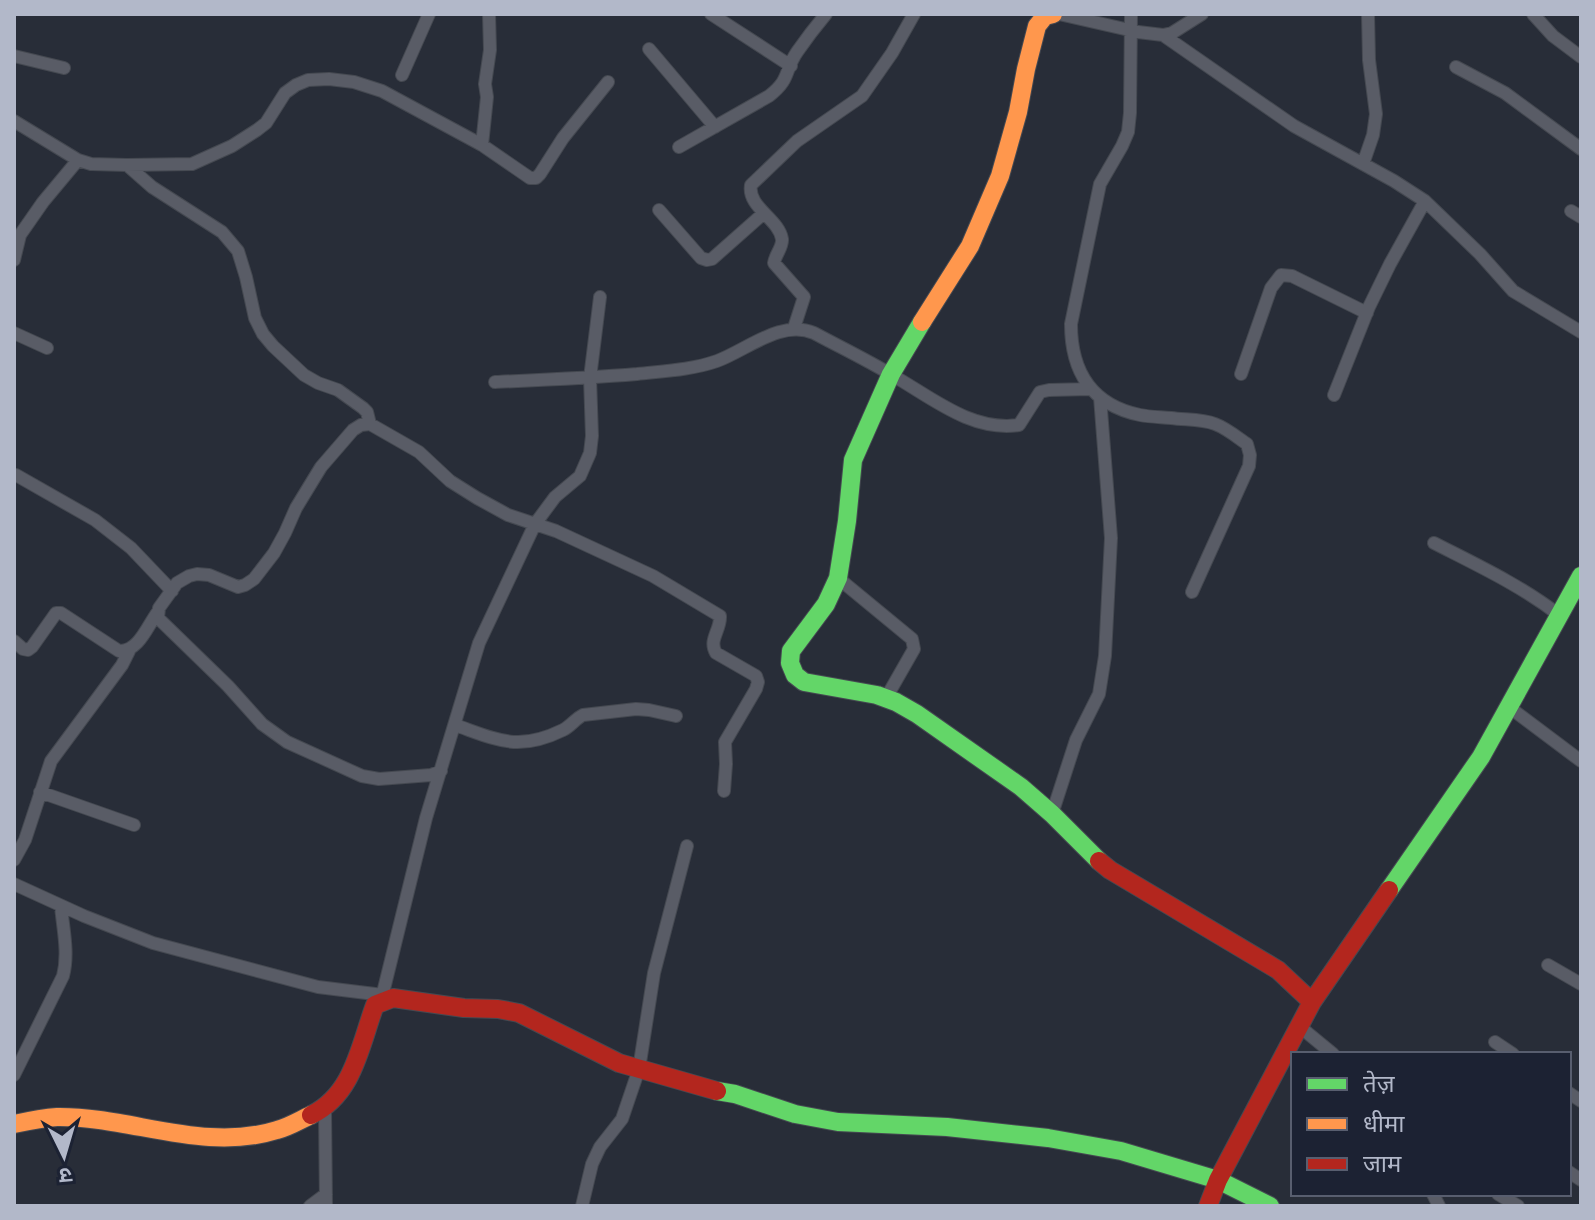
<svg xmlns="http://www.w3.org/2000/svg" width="1595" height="1220" font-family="'Archivo Narrow','Noto Sans Devanagari',sans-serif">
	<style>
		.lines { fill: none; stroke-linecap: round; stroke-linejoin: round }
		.street-casing { stroke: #454951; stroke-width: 14 }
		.fast-casing { stroke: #454951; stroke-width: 20 }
		.slow-casing { stroke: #454951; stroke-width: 20 }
		.jam-casing { stroke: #454951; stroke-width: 20 }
		.street { stroke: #595c66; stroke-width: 12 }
		.fast { stroke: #63d668; stroke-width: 18 }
		.slow { stroke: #ff974d; stroke-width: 18 }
		.jam { stroke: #b3261e; stroke-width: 18 }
	</style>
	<rect width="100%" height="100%" fill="#282d38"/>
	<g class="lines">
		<g class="street-casing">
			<path id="street" d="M711,14L791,66
				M1059,14L1138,32L1163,35L1172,33L1202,14
				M1131,14L1130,113L1128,132L1122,146L1100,184L1071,324C1071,371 1091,405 1140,415C1150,417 1161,417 1171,418C1185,420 1202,419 1215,424C1226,428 1237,437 1247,444L1250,455L1249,466L1192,592
				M1533,14L1553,36L1581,57
				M1163,35L1294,126L1394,181L1425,201L1480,254L1513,291L1581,332
				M649,49L715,127
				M14,56L64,68
				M1456,67L1505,93L1581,149
				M402,75L429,14
				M14,121L78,160L91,164L127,165L192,164L232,146L257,130L266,123L285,93L296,85L308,80L329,79L354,82L382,91L482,145L530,178H536L540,174L563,138L608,82
				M482,145L487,97L485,84L490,50L489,14
				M679,147L769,96C791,79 784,71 797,52C806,39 816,26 826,14
				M1363,164L1373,135L1376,114L1369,60L1368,14
				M127,165L152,187L222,232L238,251L246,277L255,318L263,334L273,346L304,375L318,383L338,390L363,408L367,412L370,424
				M659,210L701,258L707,260L712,259L764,213
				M1571,211L1581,217
				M14,260L20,235L43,202L78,160
				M794,328L804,297L774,263C775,255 783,247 782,239C779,219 747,207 751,185L797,141L862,96L892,53L914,14
				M14,333L47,348
				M1241,374L1271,288L1281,275L1292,276L1367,313
				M495,382C542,380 590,378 637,374C664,371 691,370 717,361C747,350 781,319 814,333C840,347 867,360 892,375C931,397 971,432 1019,425L1040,392L1049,390L1090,389
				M1334,395L1369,307L1390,264L1425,201
				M16,475L95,520L131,548L172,591
				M1434,543C1477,565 1520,585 1559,615
				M838,578L912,639L914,649L886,698
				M14,641L23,649L28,650L32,647L56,613H61L119,651C138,652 147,627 157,613
				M1509,707L1581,761
				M455,725C498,740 518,752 563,730C571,726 575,719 583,715L636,709L649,710L676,716
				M441,771L431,775L379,779L362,776L287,742L262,724L228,686L158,618L159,608L177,583L189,576L197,574L209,575L238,587L245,585L254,579L274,553L285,533L296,508L321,467L353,430L361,425L370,424L419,452L450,481L477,498L508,515L556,531L653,576L720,616C721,630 708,640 716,653L756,676L758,682L756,689L725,742L726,764L724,791
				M40,792L134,825
				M1052,814L1076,740L1099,694L1105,656L1111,538L1100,397
				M14,860L25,840L51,761L122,665L129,651
				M14,884L84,916L153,943L318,987L383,995
				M1548,965L1581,984
				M381,1001L426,818L479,643L535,524L555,497L580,476L590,453L592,436L590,378L600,297
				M1299,1026L1333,1054
				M1495,1042L1513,1054
				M14,1075L63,976C69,953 63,929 61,906
				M1569,1093L1581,1101
				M325,1110L326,1206
				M1569,1172L1581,1180
				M1433,1194L1439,1206
				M1498,1194L1518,1206
				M310,1206L326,1194
				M582,1206L592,1164L600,1147L622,1119L639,1069L654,973L687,846"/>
		</g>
		<g class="fast-casing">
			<path id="fast" d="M922,322L891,374L853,460L847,521L838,578L826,604L791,651L790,663L795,675L804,682L877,695L896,702L917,714L1021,787L1052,814L1099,861
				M1389,890L1481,757L1581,576
				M717,1091L735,1094L795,1114L838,1122L947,1127L1048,1138L1121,1151L1218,1180L1270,1206"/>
		</g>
		<g class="slow-casing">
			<path id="slow" d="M922,322L970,246L1000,176L1018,112L1026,69L1037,26L1045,16L1053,14
				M14,1124C28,1121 42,1118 57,1117C130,1116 204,1153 277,1130C289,1127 300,1120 311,1115"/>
		</g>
		<g class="jam-casing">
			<path id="jam" d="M1099,861L1110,870L1278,970L1312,1002
				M311,1115C354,1094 360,1045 375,1005L393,998L464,1008L498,1009L519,1013L619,1063L717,1091
				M1208,1206L1218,1180L1312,1002L1389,890"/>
		</g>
		<use href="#street" class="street"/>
		<use href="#fast" class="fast"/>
		<use href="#slow" class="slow"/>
		<use href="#jam" class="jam"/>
	</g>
	<rect width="1595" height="1220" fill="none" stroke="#b2b8c9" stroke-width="32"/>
	<rect x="1291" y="1052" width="280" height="144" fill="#1c2233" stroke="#585e6f" stroke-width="2"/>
	<rect x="1307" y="1078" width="40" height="12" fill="#63d668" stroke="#585e6f" stroke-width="2"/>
	<text x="1363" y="1092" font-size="24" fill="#b2b8c9">तेज़</text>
	<rect x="1307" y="1118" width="40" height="12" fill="#ff974d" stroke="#585e6f" stroke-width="2"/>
	<text x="1363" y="1132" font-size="24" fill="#b2b8c9">धीमा</text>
	<rect x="1307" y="1158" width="40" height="12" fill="#b3261e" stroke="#585e6f" stroke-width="2"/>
	<text x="1363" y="1172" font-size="24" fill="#b2b8c9">जाम</text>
	<g transform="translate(64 1156) rotate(175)" stroke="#1c2233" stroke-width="6" paint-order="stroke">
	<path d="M0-6L14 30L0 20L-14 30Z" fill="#b2b8c9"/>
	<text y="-12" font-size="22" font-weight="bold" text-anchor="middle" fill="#b2b8c9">उ</text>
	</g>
</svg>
